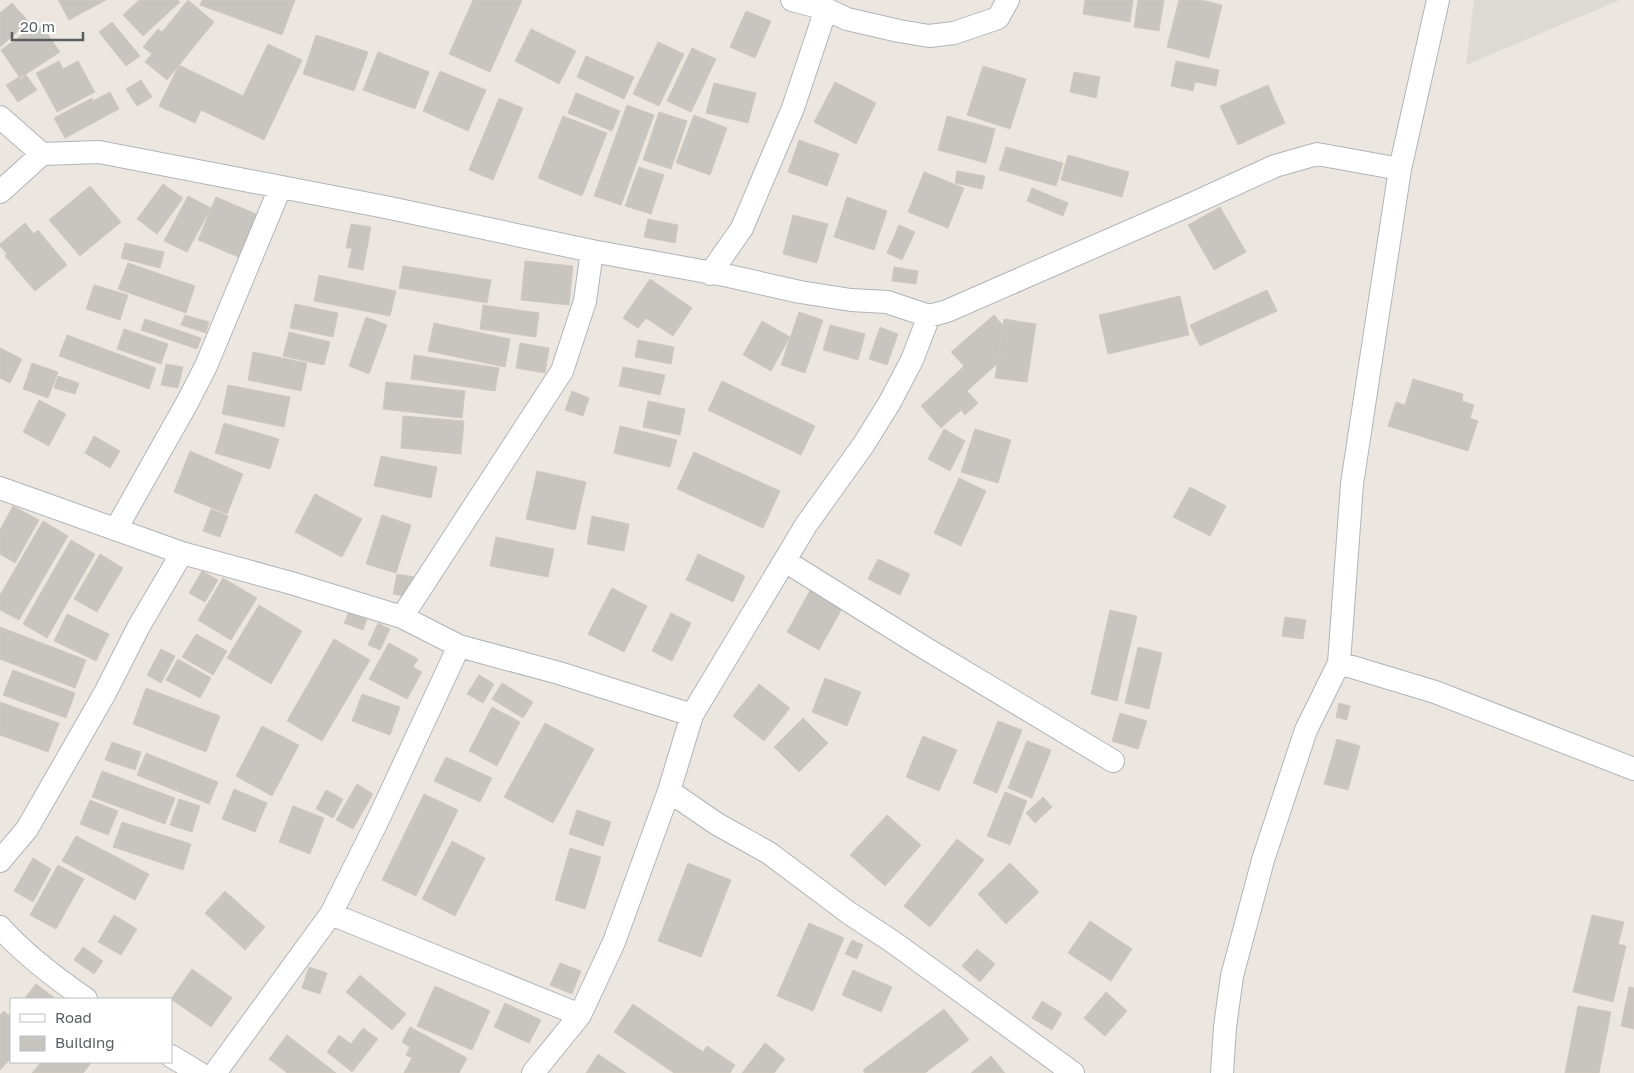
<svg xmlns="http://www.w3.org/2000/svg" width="1634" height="1073" font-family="'Golos Text',sans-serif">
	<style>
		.industrial { fill: #ddd9d5 }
		.building { fill: #c8c4c0; stroke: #d0c8bf }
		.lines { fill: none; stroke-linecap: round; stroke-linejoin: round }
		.street-casing { stroke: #b1b4b8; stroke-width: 24 }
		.street { stroke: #fff; stroke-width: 22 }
	</style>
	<rect width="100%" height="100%" fill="#ebe7e0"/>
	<path class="industrial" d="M1474,0H1620L1466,65Z"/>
	<path class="building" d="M58,0H106L69,20Z
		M139,0H178L180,2L143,36L123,15Z
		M188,0L214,22L167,80L145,62L152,54L143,47L158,29L162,32Z
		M202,0H295L282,35L200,5Z
		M473,0H522L490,72L449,54Z
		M1085,0H1133L1130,22L1083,14Z
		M1138,0H1164L1159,31L1134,27Z
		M1179,0H1201L1222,5L1209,58L1167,47Z
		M12,3L29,22L0,47V13Z
		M746,11L771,21L755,58L730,47Z
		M112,22L140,56L126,66L99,32Z
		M42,26L60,52L20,78L1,50L26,32L28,35Z
		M531,29L576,51L559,84L515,61Z
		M316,35L368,52L354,91L303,74Z
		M658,42L684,54L659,106L633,94Z
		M268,44L302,60L264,140L201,110L195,123L159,106L179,65L243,96Z
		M692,48L716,59L691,112L667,101Z
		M378,52L429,72L415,109L363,90Z
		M586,56L634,77L624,99L577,77Z
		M59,61L63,69L78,61L95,92L57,112L36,73Z
		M1176,61L1219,70L1216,86L1195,82L1193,91L1171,86Z
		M983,66L1026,79L1010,129L967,115Z
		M440,71L486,90L468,131L423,111Z
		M1074,72L1100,77L1096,98L1070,92Z
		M26,75L37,90L18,102L6,85L19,77L20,80Z
		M141,80L152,97L137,106L126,89Z
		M835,82L876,103L856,144L814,122Z
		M714,83L756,93L748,123L706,113Z
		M1268,85L1285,123L1238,145L1220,106Z
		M110,92L119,109L65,138L54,118L92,98L93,101Z
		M576,93L620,111L612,131L568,113Z
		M499,98L523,108L493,180L469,170Z
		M627,105L654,115L621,205L594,196Z
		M659,112L687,121L671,169L643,160Z
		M694,115L727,128L710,175L676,163Z
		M563,116L607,133L582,196L538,178Z
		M947,116L995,129L986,163L938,150Z
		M799,140L839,154L827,186L788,172Z
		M1006,147L1063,163L1056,186L999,170Z
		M1068,155L1129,172L1122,197L1061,180Z
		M639,167L664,175L651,214L625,206Z
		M957,171L985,176L982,189L955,183Z
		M924,172L964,188L948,228L908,212Z
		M163,184L183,198L157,234L137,219Z
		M90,186L121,222L80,256L49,220Z
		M1032,188L1068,203L1063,216L1027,201Z
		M188,196L211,208L187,252L164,241Z
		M216,197L266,218L248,261L198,240Z
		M847,197L887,211L874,250L834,237Z
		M1220,207L1246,252L1214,270L1188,225Z
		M793,215L828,224L817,263L783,254Z
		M648,219L678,225L675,243L644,237Z
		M25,223L34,234L38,230L67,265L35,291L5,256L7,254L0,246V244Z
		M351,224L371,227L363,270L348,267L352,248H346Z
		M899,225L915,232L902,260L887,253Z
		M125,243L164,252L160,268L121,258Z
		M525,261L573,266L569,305L521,300Z
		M128,263L195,286L186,313L118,289Z
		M403,266L491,280L487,303L399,288Z
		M894,267L918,271L916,284L892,281Z
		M319,275L396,291L390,316L314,301Z
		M650,279L692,308L673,336L646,318L638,328L623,318Z
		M94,285L128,295L120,320L86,309Z
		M1267,290L1277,311L1200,346L1190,325Z
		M1180,296L1189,335L1108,354L1099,315Z
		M295,304L338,313L333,337L290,328Z
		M483,305L539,313L536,337L480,329Z
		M799,312L823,320L805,373L781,365Z
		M185,315L209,322L206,333L181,325Z
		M994,315L1019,344L967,391L978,403L965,415L961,410L941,428L921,406L964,366L951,352Z
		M366,317L387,325L369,374L349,366Z
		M145,319L201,338L197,349L141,330Z
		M1004,319L1036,324L1027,382L995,378Z
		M762,321L790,337L771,371L743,355Z
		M434,323L510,339L505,367L428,351Z
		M830,325L865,334L858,360L823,350Z
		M880,327L898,334L887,365L869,359Z
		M124,329L168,344L161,364L117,349Z
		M289,332L330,342L324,365L283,356Z
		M67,335L156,368L149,389L59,356Z
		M638,340L674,347L671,364L635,357Z
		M520,343L549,348L545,373L516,368Z
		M0,348L22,359L10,383L0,378Z
		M253,352L307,363L301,391L248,380Z
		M414,355L499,368L495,391L411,379Z
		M32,363L58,372L48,398L23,389Z
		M166,364L183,367L178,388L161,385Z
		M623,367L665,375L660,395L619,386Z
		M58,376L79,383L75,394L54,388Z
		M1413,379L1463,394L1462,401L1474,405L1470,418L1478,421L1468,451L1388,426L1396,402L1405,405Z
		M722,381L815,426L801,455L708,410Z
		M386,382L465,391L462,418L383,409Z
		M228,385L290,397L284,427L222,414Z
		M572,391L589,398L583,416L565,410Z
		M39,400L66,414L49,446L23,432Z
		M648,401L685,409L680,435L643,427Z
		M403,416L464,421L461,454L401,448Z
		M224,423L279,439L270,469L215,453Z
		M620,426L677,440L670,467L614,453Z
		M944,429L965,441L950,471L928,459Z
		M975,429L1011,440L998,483L961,472Z
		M94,436L120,451L110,468L85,453Z
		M190,451L243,474L227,514L174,492Z
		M694,452L780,491L763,528L677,489Z
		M381,456L437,467L431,498L374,486Z
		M537,471L586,482L575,530L526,519Z
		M959,478L986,491L961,546L934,533Z
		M1190,487L1226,506L1210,536L1173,517Z
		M315,494L362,519L342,557L295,532Z
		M13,506L39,520L15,563L0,554V530Z
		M211,509L228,516L220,537L203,531Z
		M382,515L411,525L396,573L366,564Z
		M592,516L629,524L624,551L587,544Z
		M43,521L68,536L19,620L0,610V595Z
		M496,537L554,549L548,577L490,566Z
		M71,540L95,554L47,638L23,624Z
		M100,554L123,568L97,612L74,599Z
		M698,554L745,576L733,602L686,580Z
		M878,559L910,574L900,595L868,579Z
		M202,571L218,580L205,602L189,593Z
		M397,574L414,577L410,597L393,594Z
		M223,578L257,598L231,640L198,620Z
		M812,587L844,605L819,650L787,632Z
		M612,588L647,606L624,652L588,634Z
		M259,605L302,631L271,684L227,658Z
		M1110,610L1137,616L1117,701L1091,694Z
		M349,612L367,619L363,630L344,623Z
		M671,613L691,623L672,661L652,651Z
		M67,614L109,634L96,661L54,641Z
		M1285,617L1306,620L1303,639L1282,636Z
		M378,623L390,629L380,650L368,645Z
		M0,627L86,660L75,688L0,659Z
		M196,634L227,651L213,675L182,657Z
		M334,639L370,660L322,741L287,721Z
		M389,643L418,659L413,667L422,672L407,699L369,679Z
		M1138,647L1162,653L1149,709L1125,703Z
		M161,649L175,656L161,683L147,675Z
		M178,659L211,678L200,698L166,680Z
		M13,670L75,693L66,718L3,695Z
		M479,675L494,684L483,703L467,694Z
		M825,678L861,692L847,726L812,712Z
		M502,683L533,702L523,718L492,699Z
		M759,684L790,708L764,741L733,716Z
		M146,688L220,716L206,752L133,724Z
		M362,694L400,707L390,735L352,721Z
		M0,702L59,723L48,752L0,735Z
		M1339,703L1350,706L1347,720L1336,717Z
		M492,707L520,722L497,766L469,751Z
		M1120,713L1147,721L1138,749L1112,741Z
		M803,718L828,743L799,772L774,747Z
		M998,721L1022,730L997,793L973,783Z
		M545,723L594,749L553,823L504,797Z
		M262,726L299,745L272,796L236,776Z
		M923,736L957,750L939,791L906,777Z
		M1337,739L1360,746L1348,790L1324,784Z
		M1027,741L1051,750L1032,798L1008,788Z
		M112,742L141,752L135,770L105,760Z
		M146,753L218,782L209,804L137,775Z
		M446,757L492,778L480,802L434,781Z
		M102,771L175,798L165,824L92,797Z
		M357,784L373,794L353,829L336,820Z
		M234,789L267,803L255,832L222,819Z
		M326,790L343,799L333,818L316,809Z
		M1005,792L1027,801L1010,845L987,836Z
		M424,794L458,810L416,896L382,880Z
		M1043,797L1052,807L1035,823L1026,813Z
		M179,799L200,806L192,832L170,825Z
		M90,800L118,811L108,835L80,824Z
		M293,806L324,818L310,854L279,842Z
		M577,810L611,822L603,846L569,834Z
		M887,815L921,845L885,886L850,855Z
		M122,822L191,844L183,870L113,847Z
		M76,836L149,874L135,900L62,861Z
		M957,839L984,860L930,927L904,906Z
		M452,841L485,858L455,916L422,899Z
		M570,848L601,857L585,909L555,900Z
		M33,858L51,869L33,902L14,891Z
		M688,863L731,880L701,957L658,941Z
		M1010,863L1039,892L1006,924L978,894Z
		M58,865L84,879L56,929L30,915Z
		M225,891L265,927L245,950L205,913Z
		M114,915L137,929L121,955L98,942Z
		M1592,915L1624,922L1618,944L1626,946L1613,1002L1573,992Z
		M1090,921L1132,949L1111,981L1068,953Z
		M809,923L844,938L813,1011L777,996Z
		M852,940L863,945L857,959L845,954Z
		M83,947L103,961L94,974L74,960Z
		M977,949L995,964L980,982L962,966Z
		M560,963L581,971L572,994L550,985Z
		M309,967L327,973L320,994L302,988Z
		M192,969L232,998L211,1027L171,999Z
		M853,970L892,987L881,1012L842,995Z
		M360,975L406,1014L392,1030L346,992Z
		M36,984L56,999H24Z
		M435,986L490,1011L472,1050L417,1026Z
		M1629,987L1634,988V1029L1621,1026Z
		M1106,992L1127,1011L1105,1036L1084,1018Z
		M1042,1001L1062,1013L1052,1030L1032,1018Z
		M505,1003L541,1020L529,1043L494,1027Z
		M633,1004L703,1052L707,1046L735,1065L730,1073H674L614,1032Z
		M1578,1006L1611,1012L1599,1073H1565Z
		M944,1009L969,1040L925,1073H865L863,1070Z
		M4,1011L11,1017V1058L0,1070V1015Z
		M410,1027L467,1058L459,1073H404L412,1058L406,1055L410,1047L402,1042Z
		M363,1028L378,1039L352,1072L327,1052L339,1035L351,1044Z
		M287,1035L336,1073H287L269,1059Z
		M765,1043L785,1059L774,1073H742Z
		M598,1054L626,1073H586Z
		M991,1056L1005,1073H971Z
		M41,1062H92L83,1073H32Z"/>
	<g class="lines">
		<g class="street-casing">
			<path id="street" d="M792,0L826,9L847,19L899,31L929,36L954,33L998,18L1008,0
				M0,117L42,154
				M0,192L42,154L99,152L385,207L592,251L729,276L800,292L851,300L887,302L929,316L947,311L1194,203L1275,166L1317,154L1400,169
				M710,274L742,228L793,108L826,9
				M0,488L182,553L291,583L402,617L459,646L559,673L692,715
				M116,529L187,403L206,366L280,188
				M785,561L920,645L1113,761
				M402,617L562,371L585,301L592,251
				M1339,663L1435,692L1634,769
				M669,791L717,824L769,853L849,913L893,942L1073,1073
				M0,861L27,829L105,693L139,626L182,553
				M331,914L580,1015
				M0,927C24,954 57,979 86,999
				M171,1056L199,1073
				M215,1073L331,914L377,822L459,646
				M533,1073L580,1015L614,942L669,791L692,715L806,525L864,444L890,402L912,360L929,316
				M1222,1073L1225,1027L1232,976L1263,860L1306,730L1339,663L1352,484L1400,169L1438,0"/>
		</g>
		<use href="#street" class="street"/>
	</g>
	<rect x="10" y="998" width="162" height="65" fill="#ffffff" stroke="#bdbfc0"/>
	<rect x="20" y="1014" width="25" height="8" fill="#ffffff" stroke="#bdbfc0"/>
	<text x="55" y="1023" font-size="15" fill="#595e61">Road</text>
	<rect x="20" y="1036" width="25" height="15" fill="#c8c4c0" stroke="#bdbfc0"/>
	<text x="55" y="1048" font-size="15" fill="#595e61">Building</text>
	<path d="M12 32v8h71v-8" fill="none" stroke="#595e61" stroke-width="2.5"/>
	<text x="20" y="32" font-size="15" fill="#595e61" stroke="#ffffff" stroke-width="4" paint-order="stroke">20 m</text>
</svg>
